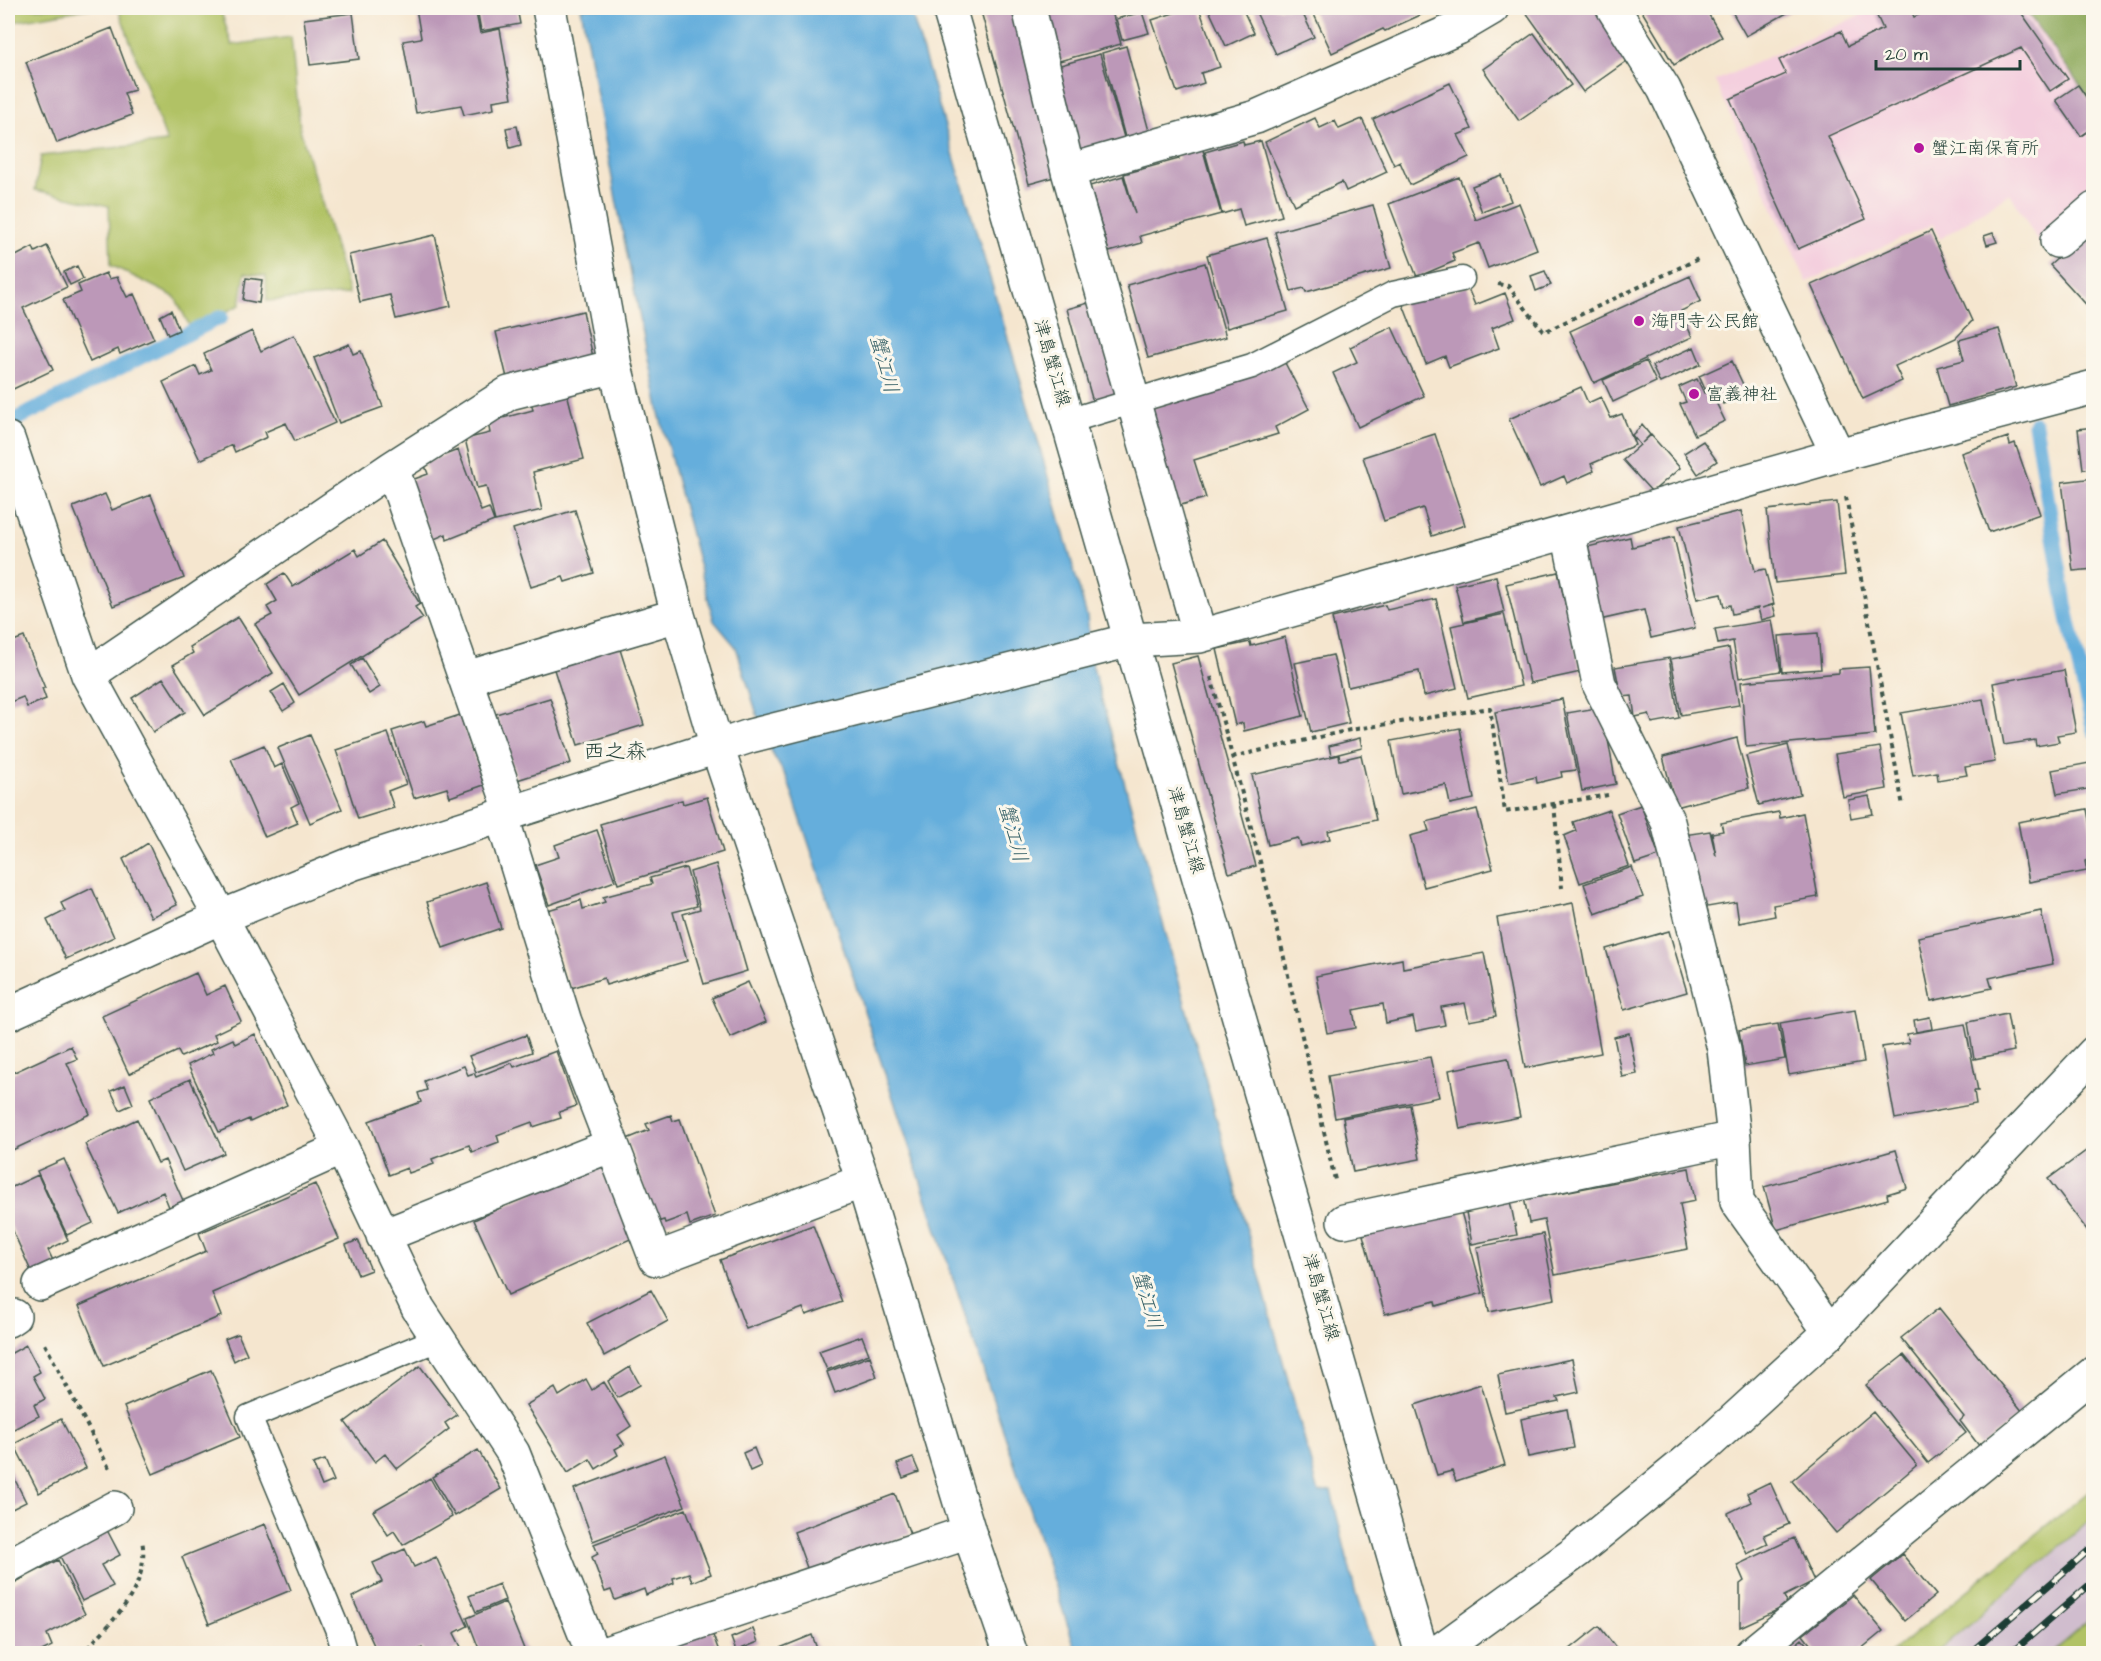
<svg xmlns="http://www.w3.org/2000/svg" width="2101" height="1661" font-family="'Architects Daughter','Klee One',sans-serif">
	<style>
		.built { fill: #f4cfde }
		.industrial { fill: #d0bdce }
		.green { fill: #b1c265; stroke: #68804c; stroke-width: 1.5 }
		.forest { fill: #8ca85a; stroke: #567247; stroke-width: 1.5 }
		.water { fill: #65aedc; stroke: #427688; stroke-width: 1.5 }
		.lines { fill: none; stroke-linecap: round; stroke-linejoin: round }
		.stream { stroke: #65aedc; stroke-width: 15 }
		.building { fill: #bc98b8 }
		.lane-casing { stroke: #3f564b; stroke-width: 27 }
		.street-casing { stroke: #3f564b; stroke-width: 36 }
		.secondary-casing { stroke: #3f564b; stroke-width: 36 }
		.path { stroke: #3f564b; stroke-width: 4; stroke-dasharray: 4.5 4.5; stroke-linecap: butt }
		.lane { stroke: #fff; stroke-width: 24 }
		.street { stroke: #fff; stroke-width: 33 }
		.secondary { stroke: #fff; stroke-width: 33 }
		.rail-casing { stroke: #1f3d34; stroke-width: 7 }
		.rail { stroke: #fbf7ec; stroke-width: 4.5; stroke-dasharray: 14; stroke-linecap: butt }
		.poi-dot { fill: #b5179e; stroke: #fbf7ec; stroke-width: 2 }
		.labels { text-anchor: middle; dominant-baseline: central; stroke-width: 6; stroke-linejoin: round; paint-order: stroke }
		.poi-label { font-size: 18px; fill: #1f3d34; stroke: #fbf7ec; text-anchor: start }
		.street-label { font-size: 18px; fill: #1f3d34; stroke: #fbf7ec }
		.water-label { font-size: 20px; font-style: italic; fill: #345f66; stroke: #fbf7ec }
		.quarter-label { font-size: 21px; fill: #1f3d34; stroke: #fbf7ec }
	</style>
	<rect width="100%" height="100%" fill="#fbf7ec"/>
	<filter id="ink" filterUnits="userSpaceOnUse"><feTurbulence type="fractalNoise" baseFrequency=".0167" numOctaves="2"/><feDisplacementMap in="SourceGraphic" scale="12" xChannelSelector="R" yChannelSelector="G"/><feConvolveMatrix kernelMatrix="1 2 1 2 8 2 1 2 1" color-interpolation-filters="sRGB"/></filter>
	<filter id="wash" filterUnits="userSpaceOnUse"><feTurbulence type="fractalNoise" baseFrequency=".008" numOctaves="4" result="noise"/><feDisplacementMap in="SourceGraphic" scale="24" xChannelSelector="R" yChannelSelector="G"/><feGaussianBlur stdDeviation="1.35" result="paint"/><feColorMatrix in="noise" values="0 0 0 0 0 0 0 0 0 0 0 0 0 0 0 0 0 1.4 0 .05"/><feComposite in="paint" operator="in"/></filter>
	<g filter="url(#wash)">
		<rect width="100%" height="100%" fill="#f5e6cf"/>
		<path class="built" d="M1876,8H2024L2093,103V199L2040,245L2010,193L1940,239L1933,224L1807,282L1715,81Z"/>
		<path class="industrial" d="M2093,1518V1617L2051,1653L1936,1654Z"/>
		<path class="green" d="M8,8H91L13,22Z
			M118,8H220L232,45L291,37L300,129L349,294L267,301L266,276L245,273L240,305L191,329L175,297L111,265L109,206L35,190L41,156L167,142Z
			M2093,1488V1518L1936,1653H1891Z
			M2093,1617V1653H2051Z"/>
		<path class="forest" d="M2024,8H2093V103Z"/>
		<path class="water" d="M581,8H910L1033,423L1087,617L1092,664L1319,1493L1331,1491L1356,1595L1375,1653H1077L787,778L766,743L736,647L714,621L659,413L615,194Z"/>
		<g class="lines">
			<path class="stream" d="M13,421L221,317
				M2035,424L2066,609L2094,731"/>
		</g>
		<g id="blocks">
			<path class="building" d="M416,8H475L480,33L500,29L512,98L493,101L494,109L464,115L461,105L416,113L403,41L421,38Z
				M477,8H517L520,24L481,31Z
				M980,8H1014L1061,175L1029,184Z
				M1037,8H1111L1121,44L1052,63Z
				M1113,8H1130L1115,13Z
				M1189,8H1199L1220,67L1201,73L1204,83L1177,92L1152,20Z
				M1208,8H1242L1254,33L1226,46Z
				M1254,8H1300L1314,37L1276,54Z
				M1311,8H1436L1385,31L1383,29L1332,53Z
				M1523,8H1596L1631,58L1583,92Z
				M1640,8H1705L1722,37L1674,65Z
				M1730,8H1793L1794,9L1746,36Z
				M1890,8H1910L1914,17L1932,9L1931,8H2018L2068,79L2050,91L2021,48L1828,136L1866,219L1798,249L1730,99L1786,74L1779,60L1841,31L1848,46L1883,29L1876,14Z
				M1142,12L1149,33L1122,40L1116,19Z
				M353,13L359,59L310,65L304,19Z
				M112,28L135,90L124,93L132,115L57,143L26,62Z
				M1534,33L1571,85L1519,121L1483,69Z
				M1126,46L1152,142L1128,148L1102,53Z
				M1100,54L1127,148L1077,163L1050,68Z
				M1450,83L1472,129L1458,135L1469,157L1410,185L1400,162L1394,165L1373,119Z
				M2078,85L2094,108V127L2081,136L2056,100Z
				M1315,118L1320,128L1335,121L1339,129L1362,119L1387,172L1346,191L1342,182L1294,205L1265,142Z
				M517,126L521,145L510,148L506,128Z
				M1243,141L1244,145L1261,141L1282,216L1244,226L1239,209L1222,214L1205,152Z
				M1202,147L1221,214L1140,236L1142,243L1109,252L1090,186L1123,176L1135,214L1124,174L1179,159L1178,154Z
				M1501,175L1511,201L1482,212L1472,186Z
				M1459,177L1476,220L1519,203L1537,249L1488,268L1479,243L1452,253L1455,261L1417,277L1389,204Z
				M1373,205L1391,268L1306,292L1304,288L1291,291L1275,232Z
				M2094,226V313L2050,265Z
				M1931,231L1972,321L1956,338L1895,366L1902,381L1863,399L1811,285Z
				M1993,233L1997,242L1987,245L1984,236Z
				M435,235L451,306L396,319L390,295L360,302L349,255Z
				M1267,238L1288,311L1227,328L1207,255Z
				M47,246L67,287L23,308L53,370L9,391L8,260L33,247L35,252Z
				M1205,263L1226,337L1148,358L1127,285Z
				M77,266L83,279L70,285L64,272Z
				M1545,271L1551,285L1536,291L1531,276Z
				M106,273L109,279L117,277L127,297L134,294L154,339L120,354L118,349L90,362L63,300L81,292L78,285Z
				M1690,276L1701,301L1681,311L1692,337L1594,383L1570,331Z
				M246,278L262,280L259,303L243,300Z
				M1467,286L1475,305L1505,293L1515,319L1492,328L1499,348L1449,367L1445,356L1426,364L1402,302L1435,289L1438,297Z
				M1092,302L1119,395L1093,402L1067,309Z
				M171,310L179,330L168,335L160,316Z
				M583,311L593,357L507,378L496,332Z
				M1392,327L1424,396L1358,427L1333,373L1357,362L1350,347Z
				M1999,329L2016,387L1948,406L1937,367L1964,360L1959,340Z
				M252,331L261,351L294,335L335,423L295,441L286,423L265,432L267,437L235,452L232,445L200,460L163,382L196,366L200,375L211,370L204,354Z
				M349,344L353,354L361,351L383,407L339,423L314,358Z
				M1694,347L1701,364L1660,383L1652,366Z
				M1284,361L1309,409L1275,427L1278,434L1194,460L1206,498L1174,507L1144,411Z
				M1646,361L1656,382L1613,402L1603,380Z
				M1732,361L1747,393L1723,404L1714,385L1705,389L1699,376Z
				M1697,379L1704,393L1710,390L1725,421L1695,435L1680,404L1686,402L1679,387Z
				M1581,387L1588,403L1601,397L1611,418L1622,414L1635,445L1591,464L1594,471L1567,483L1564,476L1540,487L1509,419Z
				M567,393L584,459L533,472L542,510L495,521L486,486L477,488L465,439L490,433L488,422L533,410L531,402Z
				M1642,425L1650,435L1642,443L1651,435L1680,468L1652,492L1623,460L1640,445L1632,435Z
				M2094,427V468L2083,469L2078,429Z
				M1435,434L1465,525L1432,536L1423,508L1384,521L1363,457Z
				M2008,437L2010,445L2015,443L2040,514L1989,532L1961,453Z
				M1703,441L1717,461L1698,474L1684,453Z
				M458,450L481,511L489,508L494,521L447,540L446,534L432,540L409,481L428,474L424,463Z
				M2094,478V569L2073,571L2062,482Z
				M105,494L112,510L151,495L184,578L113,606L73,507Z
				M1837,502L1845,575L1775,583L1767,510Z
				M575,510L594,573L565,582L563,577L531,587L513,529Z
				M1741,511L1755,571L1765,569L1774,604L1762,608L1773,605L1776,616L1761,620L1758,608L1732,614L1730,605L1724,607L1721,594L1697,599L1679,526Z
				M1630,537L1632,547L1674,537L1695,628L1651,638L1644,610L1595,621L1579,549Z
				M382,541L420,604L415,607L423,618L299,695L255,624L272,615L267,607L277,601L267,584L284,573L293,587L355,549L359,556Z
				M1558,572L1581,672L1530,683L1506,584Z
				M1496,576L1504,612L1464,622L1455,585Z
				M1436,599L1457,688L1424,696L1419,671L1348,687L1332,618L1385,605L1387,610Z
				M1504,614L1521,686L1468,698L1451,626Z
				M238,617L273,673L205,715L173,665L193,653L190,647Z
				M1772,620L1781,671L1739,678L1733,641L1718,644L1715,629Z
				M1818,633L1821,669L1782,672L1779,636Z
				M24,637L45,688H42L46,699L27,707L23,697L8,703V643Z
				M1285,637L1303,716L1244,731L1243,723L1235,725L1217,649L1250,642L1251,646Z
				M617,640L644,725L578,745L551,660Z
				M1729,648L1739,705L1681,715L1671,659Z
				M1333,655L1349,723L1311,732L1295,663Z
				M1198,656L1256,866L1229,873L1171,663Z
				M362,658L380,687L369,694L351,665Z
				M1669,658L1679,718L1652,723L1649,714L1635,717L1632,696L1621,697L1615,667Z
				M1869,667L1875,735L1746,747L1741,682L1839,673V669Z
				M2064,670L2076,732L2057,735L2059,742L2036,746L2035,740L2004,745L1993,683Z
				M163,678L185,712L153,732L132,698Z
				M284,684L295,703L283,711L271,692Z
				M550,698L571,763L517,780L496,714Z
				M1562,699L1576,770L1561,772L1562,777L1537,783L1536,777L1509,783L1495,712Z
				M1983,699L1995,762L1965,767L1967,775L1938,780L1937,772L1913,776L1901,713Z
				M1602,707L1616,784L1582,791L1567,713Z
				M460,715L484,785L450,797L447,788L414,798L392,731L424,721L426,726Z
				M1460,728L1474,799L1450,804L1446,785L1401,794L1391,741Z
				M388,733L406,784L388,791L394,808L358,819L336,750Z
				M310,735L342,809L310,823L278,748Z
				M1360,738L1362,748L1331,756L1329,746Z
				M1737,738L1749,788L1676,807L1663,757Z
				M264,745L274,768L282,764L299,803L291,807L298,823L265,837L231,759Z
				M1788,745L1800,794L1759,805L1746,756Z
				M1880,747L1887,789L1843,797L1835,754Z
				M1339,755L1340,760L1361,755L1376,820L1328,831L1330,839L1301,846L1298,838L1268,845L1252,775Z
				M2089,763L2094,788L2057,794L2052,770Z
				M1869,796L1873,814L1851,818L1848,800Z
				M707,797L723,852L618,884L600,824L682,800L683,804Z
				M1641,805L1659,856L1635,864L1617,813Z
				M1477,809L1493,869L1424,887L1410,836L1429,831L1426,822Z
				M2087,809L2094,846V859L2085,861L2087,871L2029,882L2018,822Z
				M1609,810L1629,866L1580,883L1564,836L1576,831L1573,822Z
				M1779,812L1780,818L1803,813L1818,897L1773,905L1775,916L1739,923L1736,902L1696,909L1677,836L1710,831L1716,856L1712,833L1723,831L1721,823Z
				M597,830L615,881L549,905L535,865L559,857L555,845Z
				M148,843L177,905L151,917L123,859Z
				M716,864L747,971L704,984L683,914L700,909L690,872Z
				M1632,867L1643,897L1595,914L1584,884Z
				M686,868L697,906L673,912L687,961L606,985L604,978L571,988L548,910L581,900L583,909L605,902L603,897L652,884L650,878Z
				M486,882L501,928L443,948L427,902Z
				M92,888L114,937L66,959L47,920L65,911L61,903Z
				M1573,903L1601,1053L1525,1068L1497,918Z
				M2041,911L2053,964L1989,978L1992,988L1931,1001L1918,937Z
				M1669,931L1687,992L1624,1010L1606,949Z
				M1484,953L1496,1016L1469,1021L1465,1003L1441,1007L1445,1025L1416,1031L1413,1017L1386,1023L1383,1004L1353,1010L1356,1028L1327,1033L1316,976L1402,959L1403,968Z
				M196,973L206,995L225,986L241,1021L214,1034L217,1041L181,1057L178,1051L129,1074L102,1016Z
				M748,982L766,1022L730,1038L712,998Z
				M1855,1010L1864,1062L1789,1075L1780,1023Z
				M2007,1014L2014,1051L1974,1059L1968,1022Z
				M1930,1017L1932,1029L1916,1032L1914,1020Z
				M1778,1024L1785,1059L1745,1066L1739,1030Z
				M1965,1024L1978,1091H1974L1976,1104L1895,1119L1882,1047L1909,1043L1907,1034Z
				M1629,1033L1637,1074L1622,1077L1614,1037Z
				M255,1034L287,1105L250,1122L249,1119L219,1132L188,1065L213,1053L211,1049L233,1039L235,1044Z
				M526,1035L532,1052L476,1072L469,1056Z
				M71,1046L77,1059L67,1063L90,1114L8,1152V1075Z
				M556,1051L576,1106L559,1112L561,1118L533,1127L532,1122L497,1135L499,1142L472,1152L469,1145L432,1159L434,1164L409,1173L407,1168L389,1175L369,1121L421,1102L418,1093L427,1090L424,1081L464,1066L468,1075L474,1073L476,1077L512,1063L514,1067Z
				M1430,1057L1439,1097L1335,1118L1328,1076Z
				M1508,1058L1520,1117L1460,1129L1449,1070Z
				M190,1079L224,1153L183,1171L150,1098Z
				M125,1085L133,1104L120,1110L111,1091Z
				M1410,1105L1420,1159L1353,1172L1343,1118Z
				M671,1115L673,1121L680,1119L715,1216L690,1225L687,1215L665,1223L664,1220L657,1222L627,1139L649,1130L646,1124Z
				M137,1119L158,1163L165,1160L185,1205L171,1212L163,1192L118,1213L85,1144Z
				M2094,1145V1239L2048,1179Z
				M1896,1150L1907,1188L1887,1194L1888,1199L1776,1230L1764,1187Z
				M64,1159L93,1223L67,1235L37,1171Z
				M602,1161L637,1236L508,1295L474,1220Z
				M1689,1168L1695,1201L1680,1204L1688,1249L1555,1275L1544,1220L1529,1223L1522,1187L1536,1184L1539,1197Z
				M38,1175L68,1240L48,1250L57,1269L35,1280L8,1220V1189Z
				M315,1184L339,1239L212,1293L221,1316L104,1366L79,1306L206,1251L199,1233Z
				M1508,1191L1517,1235L1472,1244L1466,1212L1488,1207Z
				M1460,1208L1483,1293L1436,1306L1435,1301L1385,1314L1363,1235Z
				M813,1225L842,1302L806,1315L803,1308L746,1329L720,1260Z
				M1543,1234L1555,1299L1489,1312L1477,1247Z
				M358,1240L371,1270L358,1275L346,1245Z
				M651,1290L668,1321L604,1356L587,1323Z
				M1939,1308L2023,1412L1980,1447L1960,1421L1964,1417L1901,1338Z
				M238,1334L247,1354L234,1361L225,1339Z
				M862,1336L869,1354L827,1370L819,1351Z
				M26,1345L40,1372L33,1376L45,1399L34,1405L39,1416L12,1430L8,1420V1355Z
				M1904,1355L1966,1433L1928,1463L1866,1385Z
				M870,1356L877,1377L835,1393L827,1372Z
				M1572,1359L1579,1392L1557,1397L1559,1401L1505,1412L1498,1375Z
				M420,1366L457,1415L445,1423L449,1429L397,1469L385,1454L375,1462L345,1422Z
				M630,1367L640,1385L617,1398L608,1381Z
				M211,1370L240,1437L153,1474L124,1407Z
				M586,1379L592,1390L604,1382L631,1426L618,1435L624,1444L615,1449L618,1455L596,1469L590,1459L568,1473L526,1405L555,1388L559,1396Z
				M1481,1384L1505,1465L1456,1481L1452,1471L1437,1475L1415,1405Z
				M1567,1409L1574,1448L1528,1457L1521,1419Z
				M1873,1412L1917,1465L1836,1533L1792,1481Z
				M61,1419L86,1468L39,1493L14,1444Z
				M754,1448L761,1466L750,1471L743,1453Z
				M478,1450L501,1489L455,1516L432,1477Z
				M665,1455L685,1506L593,1541L574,1489Z
				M913,1458L919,1472L903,1478L897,1464Z
				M325,1460L334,1481L322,1486L313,1464Z
				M8,1466L26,1502L8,1511Z
				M430,1478L452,1517L403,1545L394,1531L388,1535L373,1511Z
				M1770,1482L1789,1524L1764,1535L1768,1544L1747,1554L1728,1513L1751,1502L1747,1493Z
				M895,1494L910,1534L870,1549L810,1576L794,1532Z
				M686,1509L711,1574L692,1582L689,1573L673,1578L674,1583L646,1595L644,1589L615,1600L611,1590L605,1592L592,1557L598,1554L594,1544Z
				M265,1524L291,1590L209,1624L182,1557Z
				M107,1530L120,1555L101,1565L113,1586L82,1601L59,1554Z
				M1794,1538L1814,1581L1784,1596L1788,1605L1740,1627V1584L1744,1581L1737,1565Z
				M405,1549L414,1567L436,1557L468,1626L454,1633L461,1647L446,1654H424L422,1648L411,1654H378L352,1597L382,1582L373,1563Z
				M1902,1554L1936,1595L1905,1621L1871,1580Z
				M58,1560L85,1614L47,1634L52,1646L36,1654H15L8,1639V1586Z
				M499,1584L505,1600L476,1612L469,1596Z
				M1853,1595L1883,1631L1855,1654H1818L1803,1635Z
				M505,1602L526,1654H481L467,1618Z
				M1599,1626L1621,1654H1564Z
				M753,1629L758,1642L736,1651L731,1638Z
				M711,1630L720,1654H682L678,1643Z
				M812,1635L819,1654H776L775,1650Z
				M1802,1639L1815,1654H1784Z
				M932,1649L934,1654H919V1653Z"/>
		</g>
	</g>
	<g filter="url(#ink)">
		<use href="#blocks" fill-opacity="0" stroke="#3f564b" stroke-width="1.5"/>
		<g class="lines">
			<g class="lane-casing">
				<path id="lane" d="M1068,421L1252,366L1393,294L1462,279
					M345,1654L339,1633L249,1417L438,1339"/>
			</g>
			<g class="street-casing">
				<path id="street" d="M549,8L615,366L678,615L717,747L863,1181L969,1532L1011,1654
					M1029,8L1068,171L1200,636
					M1613,8L1664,89L1838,455
					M1068,171L1256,117L1458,28L1492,8
					M2057,241L2094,209
					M8,439L88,675L221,917L342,1148L418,1308L513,1453L593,1654
					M392,468L512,813
					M88,675L392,468L509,393L615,366
					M466,678L678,615
					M717,747L750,736L1131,640L1200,636L1838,455L2094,387
					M502,817L565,1022L656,1259L863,1181
					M1734,1138L1737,1202L1830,1332
					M1344,1221L1734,1138L1724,1049L1668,822L1599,684L1568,532
					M383,1236L612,1145
					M40,1284L342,1148
					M8,1320L14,1316
					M8,1566L115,1508
					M603,1654L969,1532
					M1751,1654L2094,1373"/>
			</g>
			<g class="secondary-casing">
				<path id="secondary" d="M949,8L1422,1654
					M8,1014L221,917L354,863L717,747
					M1435,1654L1576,1552L1702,1449L1830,1332L2094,1053"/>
			</g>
			<path class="path" d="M1498,284L1508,286L1544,332L1700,258
				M1846,497L1903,806
				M1211,677L1274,914L1335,1180
				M1232,757L1350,730L1490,708L1505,812L1608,795
				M1554,804L1562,888
				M45,1344L109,1468
				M82,1654C111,1622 151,1588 142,1540"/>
			<use href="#lane" class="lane"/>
			<use href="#street" class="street"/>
			<use href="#secondary" class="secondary"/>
			<g class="rail-casing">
				<path id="rail" d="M1969,1654L2094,1546
					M2010,1654L2094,1581"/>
			</g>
			<use href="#rail" class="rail"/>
		</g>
	</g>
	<g class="poi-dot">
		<circle cx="1919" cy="148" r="6"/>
		<circle cx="1639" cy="321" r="6"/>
		<circle cx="1694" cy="394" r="6"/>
	</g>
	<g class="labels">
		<g class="poi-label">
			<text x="1931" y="148">蟹江南保育所</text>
			<text x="1651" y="321">海門寺公民館</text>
			<text x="1706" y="394">富義神社</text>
		</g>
		<g class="street-label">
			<text transform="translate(1052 363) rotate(74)">津島蟹江線</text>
			<text transform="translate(1186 830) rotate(74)">津島蟹江線</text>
			<text transform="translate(1321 1297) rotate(74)">津島蟹江線</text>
		</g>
		<g class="water-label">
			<text transform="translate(884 364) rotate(75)">蟹江川</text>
			<text transform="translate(1013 833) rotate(75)">蟹江川</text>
			<text transform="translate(1147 1300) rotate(74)">蟹江川</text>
		</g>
		<g class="quarter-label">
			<text x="615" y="751">西之森</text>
		</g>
	</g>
	<rect width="2101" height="1661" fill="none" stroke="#fbf7ec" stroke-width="30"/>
	<path d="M1876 60v9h144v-9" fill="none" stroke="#1f3d34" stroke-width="3"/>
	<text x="1885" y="60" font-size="18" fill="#1f3d34" stroke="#fbf7ec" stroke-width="4.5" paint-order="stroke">20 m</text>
</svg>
